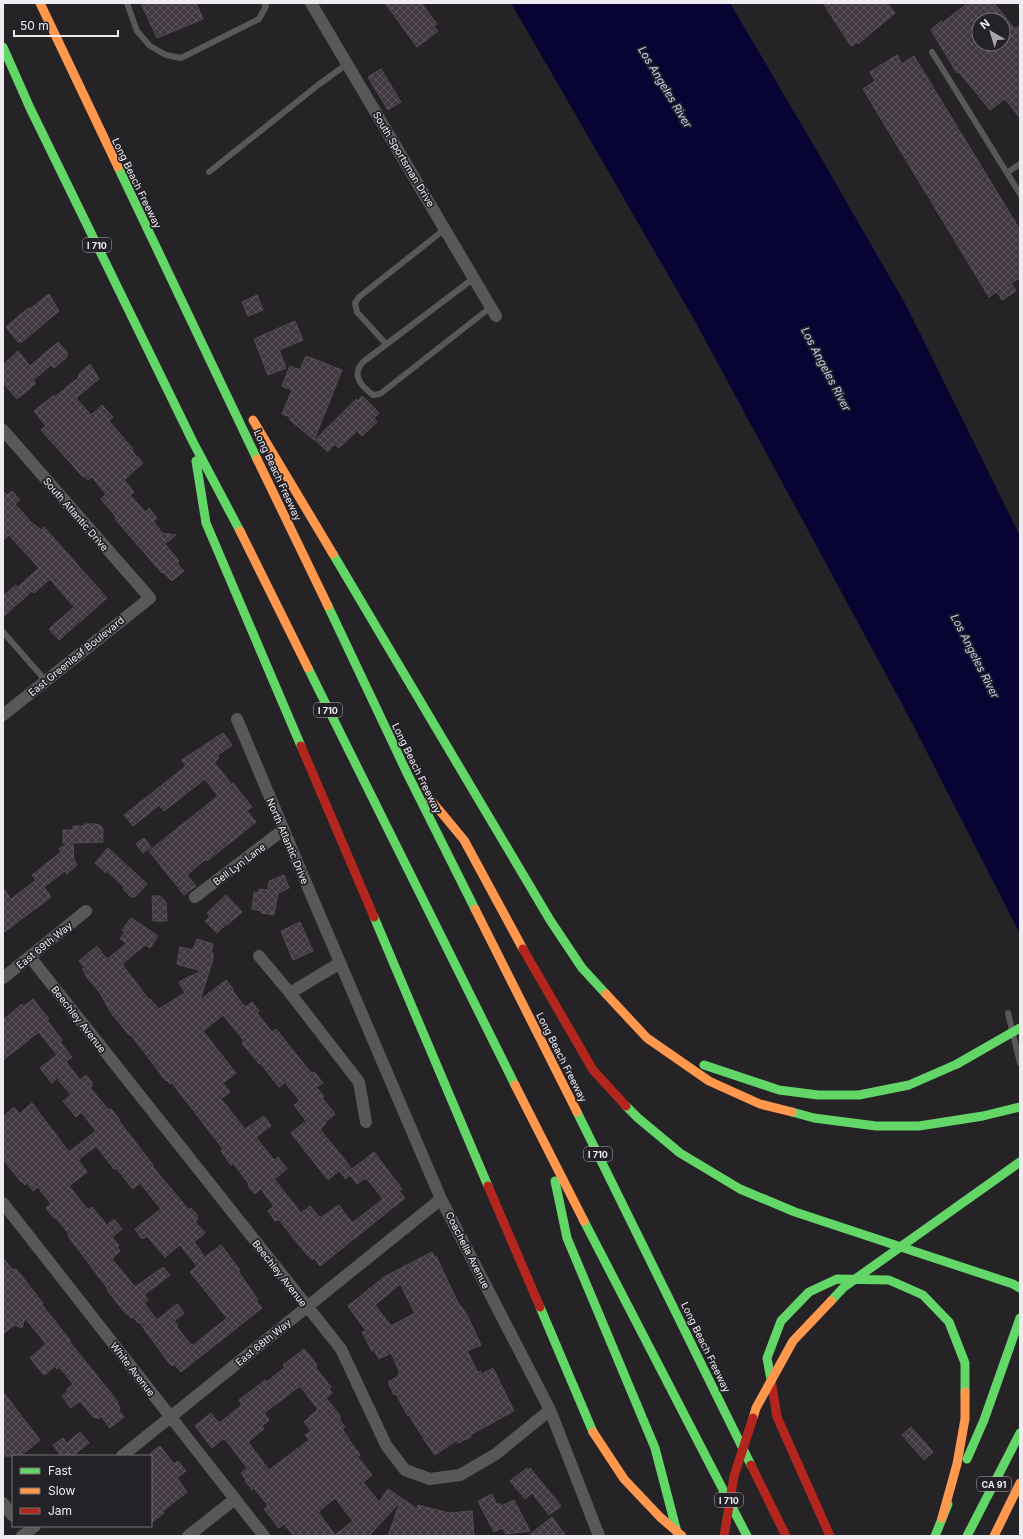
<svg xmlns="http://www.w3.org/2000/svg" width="1023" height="1539" font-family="Inter,sans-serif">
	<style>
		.water { fill: #070332 }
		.building { fill: url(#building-cross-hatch); stroke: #514f52; fill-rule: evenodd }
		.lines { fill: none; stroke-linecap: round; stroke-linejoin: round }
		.lane { stroke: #585859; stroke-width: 6 }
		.street { stroke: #585859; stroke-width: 12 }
		.fast { stroke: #63d668; stroke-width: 9 }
		.slow { stroke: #ff974d; stroke-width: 9 }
		.jam { stroke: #b3261e; stroke-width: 9 }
		.fast-bridge { stroke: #63d668; stroke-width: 9 }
		.slow-bridge { stroke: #ff974d; stroke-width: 9 }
		.jam-bridge { stroke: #b3261e; stroke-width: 9 }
		.labels { text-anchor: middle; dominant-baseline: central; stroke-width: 3.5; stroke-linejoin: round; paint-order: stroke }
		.shield { fill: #252227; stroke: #b2afb4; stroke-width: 1 }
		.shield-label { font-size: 9px; font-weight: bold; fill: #eeecf0 }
		.street-label { font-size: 10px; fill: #eeecf0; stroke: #252227 }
		.water-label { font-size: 11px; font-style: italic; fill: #c5d0f3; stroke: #252227 }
	</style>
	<defs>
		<pattern id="building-cross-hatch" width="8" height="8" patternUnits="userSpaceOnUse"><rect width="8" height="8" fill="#423841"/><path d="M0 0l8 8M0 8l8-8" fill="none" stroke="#5e555d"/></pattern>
	</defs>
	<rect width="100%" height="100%" fill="#252326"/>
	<path class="water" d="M511,3H730L824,163L907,307L1020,536V934L909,717L696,323Z"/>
	<path class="building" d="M141,3H196L203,19L157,38Z
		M385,3H421L437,24L434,27L438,31L417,47Z
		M823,3H887L895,13L858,44L857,42L851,46Z
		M968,3H994L1015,29L1020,25V118L1005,99L990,110L959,72L957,73L931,30L941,21L942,23ZM979,20H1003V44H979Z
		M897,55L902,64L914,56L1020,230V278L1011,283L1016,291L1002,300L997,292L989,297L863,89L875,81L870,72Z
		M381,69L401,102L388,110L368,77Z
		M49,294L59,311L22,342H18L6,327L21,314L29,308L30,309Z
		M257,295L263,310L248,316L242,302Z
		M295,321L303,340L279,350L286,368L268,375L254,339Z
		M58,342L67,352V357L54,368L51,365L33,380L36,383L17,399L3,383V365L18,351L30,366Z
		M306,356L342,370L314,440L290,420V417L282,414L292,390L282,386L290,366L300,370Z
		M90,364L99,379L76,398L91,415L102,405L113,417L109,421L133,449L132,451L143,463L124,480L134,492L130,495L145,512L149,508L157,518L153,521L162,533L176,535L165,544L179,561L177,563L184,571L172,581L163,572L162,573L115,519L116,517L101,499L106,494L92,477L88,480L84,476L83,477L41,430L46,426L34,411L54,395L55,397L78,378L79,374Z
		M362,396L379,413L374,418L377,422L362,436L357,431L339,448L334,444L328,452L315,440L356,399L358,401Z
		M3,491L7,495L12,491L20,500L15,504L31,522L41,530L44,527L107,598L59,640L49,629L74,607L50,579L34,593L32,591L3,617V596L16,585L18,587L39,568L9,535L3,540Z
		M223,733L232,745L217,756L219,758L214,762L232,785L233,783L252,807L247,811L256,822L207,861L206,859L187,875L196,886L184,895L149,851L218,796L205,779L164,811L159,805L133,826L124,815L186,766L182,760Z
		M85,824H97L101,826L103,829V842L73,843L74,860L77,865L67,874L65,871L44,887L51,897L3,933V888L11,899L36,880L32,875L61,852L59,849L68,843H63V830H72L73,829V826H85Z
		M144,838L151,847L143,853L136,844Z
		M108,848L147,884L135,897H131L123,889L124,887L107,871L106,873L95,863Z
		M284,875L289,888L278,893L274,915L261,913L262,911L252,909L254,892L259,893V889L268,890L269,881Z
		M226,895L242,912L227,925L226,924L217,933L205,921L210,917L207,913Z
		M152,896H160L166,902L167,921H153Z
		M131,918L158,936L150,948L145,945L122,964L149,1000L150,999L159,1009L185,993L179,982L201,971L177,964L180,947L193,950L197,939L213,944L211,952L213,953V959L200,1000L226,980L233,989L232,990L245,1007L252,1002L259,1011L257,1013L272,1032L276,1029L312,1074L313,1072L315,1073L323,1083L316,1087L324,1096L322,1098L335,1114L325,1122L326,1123L320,1129L352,1169L374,1152L402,1189L399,1191L405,1198L320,1266L314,1258L312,1260L309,1256H308L279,1220L275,1221L268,1211L274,1206L261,1189L255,1194L248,1186L249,1184L233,1163L231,1165L221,1151L223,1149L172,1083L170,1084L167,1080L166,1081L131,1035L130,1036L112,1014L100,993L85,975L86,974L82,969L85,968L79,961L97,946L107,959L127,943L120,939L125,932L122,930ZM223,1015L244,1041L242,1043L259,1064L260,1063L279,1087L285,1082L300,1101L294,1105L306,1121L291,1133L328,1180L339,1171L346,1179L350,1175L357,1184L365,1178L366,1180L367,1179L383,1199L352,1223L339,1205L320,1218L310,1206L301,1213L274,1179L287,1169L278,1157L274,1160L256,1137L271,1126L264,1116L245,1129L221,1099L230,1092L223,1083L236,1073L203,1031Z
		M300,922L313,951L293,960L281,931Z
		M33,999L49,1019L47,1020L62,1040L60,1042L72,1057L66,1062L80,1080L86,1075L93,1083L91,1084L92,1086L90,1088L109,1110L111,1109L120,1120L119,1121L153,1165L152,1166L189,1210L191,1208L198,1216L196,1217L198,1219L195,1221L205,1233L194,1242L205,1257L221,1245L240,1270L238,1271L258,1300L256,1301L262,1308L181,1372L174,1364L172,1366L169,1362V1363L139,1322L138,1323L133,1317L131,1318L127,1314H126L107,1290L108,1289L68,1236L69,1234L56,1218H54L46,1208L51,1204L38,1187L33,1191L27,1183L25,1185L22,1181L21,1182L3,1159V1117L14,1107L19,1114L32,1103L69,1152L96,1131L81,1112L76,1117L63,1101L71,1095L57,1078L52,1083L40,1068L57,1055L39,1032L3,1060V1020L22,1004L23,1007ZM96,1146L114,1169L116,1168L133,1189L140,1183L161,1209L135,1229L142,1239L147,1236L165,1257L180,1245L197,1266L190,1272L227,1318L192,1346L176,1326L178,1325L174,1321L184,1313L177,1304L157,1320L144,1303L148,1300L144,1295L170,1275L163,1267L135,1287L112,1259L120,1251L117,1247L119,1246L112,1237L122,1229L114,1219L107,1225L92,1207L88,1210L69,1186L87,1172L78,1160Z
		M432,1252L434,1257L436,1256L457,1301L467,1315L481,1345L467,1351L478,1373L480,1371L482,1374L493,1368L514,1411L470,1435L471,1437L458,1443L457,1440L435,1455L423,1438L428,1431L422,1436L409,1415L408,1416L396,1394L394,1395L388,1382L399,1376L398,1374L400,1373L391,1353L379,1359L374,1350L372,1351L362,1332L366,1331L348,1306L384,1277ZM400,1284L415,1313L391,1326L375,1305Z
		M3,1258L13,1270L16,1269L24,1279L43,1303L42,1305L70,1340L69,1341L118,1402L117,1403L120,1408L118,1409L124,1417L110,1428L101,1416L98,1419L96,1417L94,1418L80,1401L71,1408L62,1396L68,1391L66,1390L73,1384L59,1367L57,1369L55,1366L44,1375L30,1358L46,1344L25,1318L22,1328L14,1325L3,1334Z
		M304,1349L317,1365L315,1367L331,1387L329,1389L332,1393L326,1398L341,1417L339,1419L345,1427L342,1429L360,1455L358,1457L372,1475L363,1482L379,1502L388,1489L417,1509L418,1505L449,1513L472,1511L474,1536H388L400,1502L369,1536H294L284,1524L279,1528L264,1509L268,1506L254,1488L252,1490L245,1481L246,1480L241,1473L247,1468L224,1438L212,1448L195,1426L211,1413L219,1423L242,1405L239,1400L265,1380L267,1382L285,1367L283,1365ZM300,1386L318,1409L304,1422L311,1431L305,1435L309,1440L269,1470L248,1442L264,1429L262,1426L269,1420L264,1413ZM335,1498L353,1521L335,1535L318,1512Z
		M3,1392L40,1440L20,1456H3Z
		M911,1427L933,1452L924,1460L902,1435Z
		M80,1432L89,1443L72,1456H61L53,1445L63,1438L67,1443Z
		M160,1446L174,1464L178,1461L186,1471L177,1478L187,1492L164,1510L162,1511L164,1513L151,1523V1453Z
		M527,1468L528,1470L530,1468L561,1506L549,1515L532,1493L525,1499L510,1481Z
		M492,1494L497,1505L499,1503L501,1506L514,1500L530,1531L506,1534L502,1528L494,1532L478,1501Z
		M552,1517L566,1536H528Z"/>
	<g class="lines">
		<path class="lane" d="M127,3L137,31L150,46L166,55L181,58L259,19L266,6L264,3
			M932,52L1020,194
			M209,172L318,85L347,64
			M1008,172L1020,164
			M474,278L363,362C351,375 361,386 373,395L380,394L491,307
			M386,344L357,312L355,303L359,297L445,229
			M3,632L46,681
			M1008,1013L1020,1063"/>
		<path class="street" d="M311,3L496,316
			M3,430L150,598L3,715
			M237,719L312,897L441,1199L550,1410L599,1536
			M195,897L283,830
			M259,956L290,993L359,1082L366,1122
			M30,957L341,1349L386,1445L405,1470L430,1479L460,1475L496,1454L550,1410
			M3,978L86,911
			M290,993L340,963
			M3,1203L264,1536
			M122,1456L441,1199
			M3,1503L13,1516
			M22,1536L35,1526
			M188,1536L235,1499"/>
		<path class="fast" d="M3,47L30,108L193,442L240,531
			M118,167L257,459
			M196,461L206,523L301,746
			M333,554L550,920L582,968L606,994
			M328,606L407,773L475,909
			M308,668L515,1085
			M374,917L488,1186
			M704,1065L779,1090L818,1095H859L909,1085L957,1064
			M626,1106L638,1118L680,1153L740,1189L795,1212L1013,1284L1020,1288
			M577,1112L751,1465
			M792,1112L814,1118L876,1126H919L983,1116L1020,1107
			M555,1181L567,1238L655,1448L678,1536
			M584,1221L747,1536
			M540,1307L593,1432
			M771,1380L767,1358L781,1321L809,1292L837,1279L889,1280L923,1295L949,1322L965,1363V1392
			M967,1459L984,1420L1020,1318
			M935,1536L948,1504
			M967,1536L1020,1433"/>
		<path class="slow" d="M40,3L118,167
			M253,420L333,554
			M257,459L328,606
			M240,531L308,668
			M430,799L464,840L523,949
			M475,909L577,1112
			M606,994L647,1038L709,1081L760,1104L792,1112
			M515,1085L584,1221
			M942,1518L957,1464L965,1419V1392
			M994,1536L1020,1483"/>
		<path class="jam" d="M301,746L374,917
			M523,949L593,1070L626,1106
			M488,1186L540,1307
			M771,1380L777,1417L830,1536
			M751,1465L786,1536"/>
		<path class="fast-bridge" d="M957,1064L1020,1028
			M831,1301L844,1287L1020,1162"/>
		<path class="slow-bridge" d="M753,1418L756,1408L793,1341L831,1301
			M593,1432L624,1479L660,1517L682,1536"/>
		<path class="jam-bridge" d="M724,1536L734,1476L753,1418"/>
	</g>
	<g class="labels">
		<g class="shield">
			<rect x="83" y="238" width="28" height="14" rx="3"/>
			<rect x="314" y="703" width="28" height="14" rx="3"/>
			<rect x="584" y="1147" width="28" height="14" rx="3"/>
			<rect x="977" y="1477" width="34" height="14" rx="3"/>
			<rect x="715" y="1493" width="28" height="14" rx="3"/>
		</g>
		<g class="shield-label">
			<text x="97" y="245">I 710</text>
			<text x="328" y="710">I 710</text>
			<text x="598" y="1154">I 710</text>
			<text x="994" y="1484">CA 91</text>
			<text x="729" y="1500">I 710</text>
		</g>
		<g class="street-label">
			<text transform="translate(404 159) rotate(59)">South Sportsman Drive</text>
			<text transform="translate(137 183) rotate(64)">Long Beach Freeway</text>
			<text transform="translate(278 475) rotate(65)">Long Beach Freeway</text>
			<text transform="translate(76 514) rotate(49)">South Atlantic Drive</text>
			<text transform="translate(76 656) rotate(-39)">East Greenleaf Boulevard</text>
			<text transform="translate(417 768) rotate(64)">Long Beach Freeway</text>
			<text transform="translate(288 841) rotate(67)">North Atlantic Drive</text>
			<text transform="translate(239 864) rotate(-37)">Bell Lyn Lane</text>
			<text transform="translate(44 945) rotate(-39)">East 69th Way</text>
			<text transform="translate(79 1019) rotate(52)">Beechley Avenue</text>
			<text transform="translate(562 1057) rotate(63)">Long Beach Freeway</text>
			<text transform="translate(468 1250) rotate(63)">Coachella Avenue</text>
			<text transform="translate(280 1273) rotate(52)">Beechley Avenue</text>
			<text transform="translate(263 1342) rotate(-39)">East 68th Way</text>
			<text transform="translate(706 1347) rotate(64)">Long Beach Freeway</text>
			<text transform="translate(133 1369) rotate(52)">White Avenue</text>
		</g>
		<g class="water-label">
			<text transform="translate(665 87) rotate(59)">Los Angeles River</text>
			<text transform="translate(826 369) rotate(62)">Los Angeles River</text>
			<text transform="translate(975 656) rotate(63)">Los Angeles River</text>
		</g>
	</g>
	<rect width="1023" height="1539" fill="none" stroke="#eeecf0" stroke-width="8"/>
	<rect x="12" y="1455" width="140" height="72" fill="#252227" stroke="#757377"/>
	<rect x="20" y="1468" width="20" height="6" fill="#63d668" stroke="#757377"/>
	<text x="48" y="1475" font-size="12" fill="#eeecf0">Fast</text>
	<rect x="20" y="1488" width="20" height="6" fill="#ff974d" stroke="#757377"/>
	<text x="48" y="1495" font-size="12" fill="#eeecf0">Slow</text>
	<rect x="20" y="1508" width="20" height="6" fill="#b3261e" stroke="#757377"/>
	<text x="48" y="1515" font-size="12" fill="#eeecf0">Jam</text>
	<g transform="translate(991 32) rotate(322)"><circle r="19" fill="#252227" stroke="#757377"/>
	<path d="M0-3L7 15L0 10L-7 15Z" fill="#a8a6a9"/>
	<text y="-6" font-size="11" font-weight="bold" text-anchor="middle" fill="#eeecf0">N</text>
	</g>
	<path d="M14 30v6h104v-6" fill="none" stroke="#eeecf0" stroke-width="2"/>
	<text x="20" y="30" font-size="12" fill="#eeecf0" stroke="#252227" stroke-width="3" paint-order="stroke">50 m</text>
</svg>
